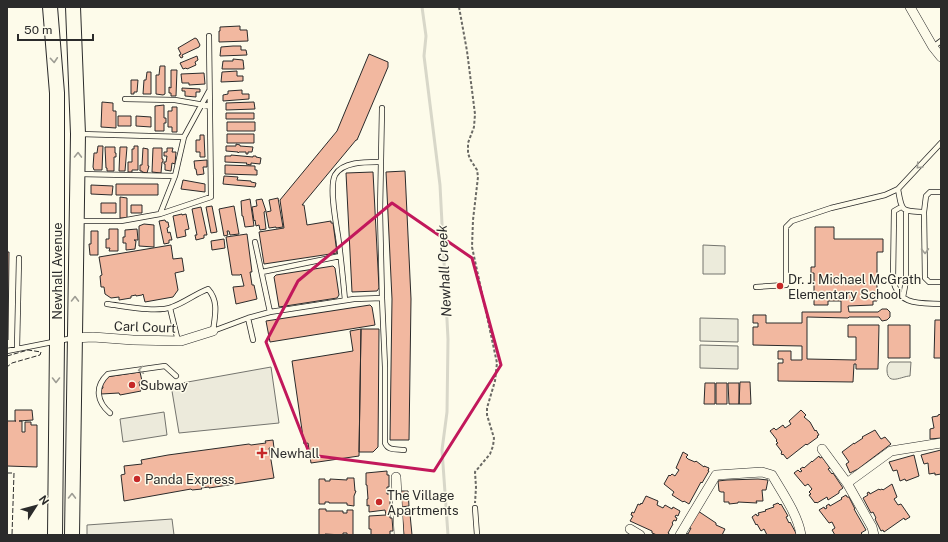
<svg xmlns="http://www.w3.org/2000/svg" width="948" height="542" font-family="'Public Sans',sans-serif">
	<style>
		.green { fill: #ecebdb; stroke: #74746e }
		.parking { fill: #eceadb; stroke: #74746e }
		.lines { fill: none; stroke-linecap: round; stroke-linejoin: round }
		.stream { stroke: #d8d7c9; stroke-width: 3 }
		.building { fill: #f2b8a0; stroke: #2b2b2b }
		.lane-casing { stroke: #2b2b2b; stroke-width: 6 }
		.street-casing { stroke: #2b2b2b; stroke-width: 10 }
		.primary-casing { stroke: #2b2b2b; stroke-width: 16 }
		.path { stroke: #6a6964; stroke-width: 2; stroke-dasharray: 3 2; stroke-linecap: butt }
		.lane { stroke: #fdfbea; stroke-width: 4.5 }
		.street { stroke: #fdfbea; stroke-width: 9 }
		.primary { stroke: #fdfbea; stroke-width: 14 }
		.fence { stroke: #2b2b2b; stroke-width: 1; stroke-dasharray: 5 2; stroke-linecap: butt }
		.oneway { stroke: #9e9d94 }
		.marked { fill: none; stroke: #c2185b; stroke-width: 3; stroke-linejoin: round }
		.poi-dot { fill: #c62828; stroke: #fdfbea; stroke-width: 1.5 }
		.labels { text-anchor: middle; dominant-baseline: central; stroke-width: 3; stroke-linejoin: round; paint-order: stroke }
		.street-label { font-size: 13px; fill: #2b2b2b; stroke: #fdfbea }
		.poi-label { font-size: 13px; fill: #2b2b2b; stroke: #fdfbea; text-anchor: start }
		.water-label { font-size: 14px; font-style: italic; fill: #2b2b2b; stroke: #fdfbea }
	</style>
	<rect width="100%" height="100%" fill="#fdfbea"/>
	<path class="green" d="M703,245L725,246V274H703Z
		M700,318L738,319V342L700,341Z
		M700,345L738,346V369L700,368Z
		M890,362H911L910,376C902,376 888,386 887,371C887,367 887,365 890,362Z"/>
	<path class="parking" d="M271,367L279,423L179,433L171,385Z
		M164,412L167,435L123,442L120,419Z
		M172,519L174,535H87V525Z"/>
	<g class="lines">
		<path class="stream" d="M422,7L426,36L424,56L440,185L448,339L447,412L442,450L448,535"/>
	</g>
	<path class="building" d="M240,26V30H247L248,41L219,42V31H220V27Z
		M195,38L197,39L200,45L199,47L182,55L183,57L181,58L179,55L181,54L178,48Z
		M233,46H241V50H246L247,55L220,56L221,47Z
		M369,54L388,62V67L357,140H356L302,205H304L307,225L331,221V223H333L337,253L264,264L259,232L284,228L280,200L337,131Z
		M197,56L198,60L195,62L196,65L187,69L186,68L183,69L180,63Z
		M233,59L243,60L244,69H222L223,61H233Z
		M160,66H165V94L163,95L156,94V75H159Z
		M171,70H177L176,96H171V93H169V87L171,88Z
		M237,71V76H243V81L221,82L222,72Z
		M147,72H151V94H143L144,80H146Z
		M204,73L205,84L189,85V83H182L181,74Z
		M131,80H138L137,92H134V94H131Z
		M182,88L200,89V92H196V97L185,96V91H182Z
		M242,90V94H249V99L223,101V95L228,94V91Z
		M102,102L113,103V111H116V128L101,127Z
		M254,102L255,109L226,110V103Z
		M164,105V118H166V123H164V131H155V106Z
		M172,107H177V132H172V127H168V111H172Z
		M226,113H254V119H226Z
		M118,116H131V126H118Z
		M136,116L151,117V127L136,126Z
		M227,122H255V131H227Z
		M227,134H254V143H227Z
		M200,135H204L205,157H200V152H196V140H200Z
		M236,144L240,145V146L253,147L252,152H248V154H246V152H239L238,153V152L226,151V146H236Z
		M98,146H103L102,170H94L93,167L94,153H97Z
		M134,146H138V170H132V172H128V162H132V149H134Z
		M105,147H115V153H116V157H114V171H107V168H106Z
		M120,147H127L125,171H119Z
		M143,148L148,149V166H149L147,173L142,172V171H140V165H142Z
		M153,148H162V159H163V162H162L161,173L152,172Z
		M167,148H173L172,152H176L175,164L172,163L171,171L165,170V164H164V162H166L167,156H164V152H167Z
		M231,155L253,157V156H256V157L261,158L260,164L251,163V165L246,164L247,163L225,162V156H231Z
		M207,160V167H203L204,174L197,175L196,169H195L194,161Z
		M225,165L255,166V170H257V175L225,174Z
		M405,171L411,299L409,440H390L392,299L386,172Z
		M373,172L379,288L377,291L352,292L346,173Z
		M224,176L238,177L237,180L251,181V182L256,183L255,187L223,184Z
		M183,180L205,184V192L181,189Z
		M116,184H158V195H116Z
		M91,185L113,186L112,195L91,194Z
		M120,197L127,198V218H120Z
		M278,198L283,227L276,228V227L269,228L266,212L271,211L269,200Z
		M250,199L254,226L245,227L243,216H242L241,201Z
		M262,199L266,211L264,212L266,229L260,230L259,225L256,226L255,220L254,221L252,207L257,206L256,200Z
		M101,203H116V213H101Z
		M131,205H142V213H131Z
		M212,206L217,232L211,233L206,207Z
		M234,206L239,234L230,235L229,231H227L228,235L224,236L219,209Z
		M201,207L207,235H204V238L196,240L195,235H197L192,209Z
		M182,214V215L186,214L189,229L185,230L186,236L177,238L173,216Z
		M165,220L166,222H168L169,227L167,228L168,233L170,232L172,240H169V243L164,244L159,221Z
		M144,224L154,225V247L139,246V226Z
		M815,227H834V239H883V252H877V301H873V305L848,306L849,312H878L882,309H887L890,312V317L887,320L882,321L879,317H849L848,318L807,317V359L856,360V337H848V325H879L878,369H856V364H854L853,382L778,381V363H783V359H778V351H791V360H802V346L753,345V327H758V323H753V315H766V323H802V312H841V301H828V305H814V273H811V267H815Z
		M109,229H118V251H109L110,248H106V239H109Z
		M137,229L138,240H134L136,241L135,249L126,250V243H123V237H125V230Z
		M91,231H98V255H90L89,244H91Z
		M247,234L252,272H250L252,285H254L257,299L236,304L233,287L244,286L241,274L240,275H232L226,237Z
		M224,239L225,248L212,250L211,241Z
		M171,245L173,259L182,258L184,271L175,273L178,290L173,297L145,302L143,294L142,295L136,296V295L131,296V298L119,300V297L111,298L105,294L104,287H101L100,276L102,275L99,257Z
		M7,252H9L8,340H7Z
		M333,266L335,268L339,295L337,298L279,307L274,277L276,275Z
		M370,305L372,307L375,325L270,342L266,321Z
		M935,320H941V358H934Z
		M888,325H910V358H888Z
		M361,329H379L378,447L373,452H359Z
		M361,329L359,456L311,463L308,443L304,444L292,361L353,351L350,331Z
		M140,372L142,381L139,382L141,391L120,395L119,393L101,394L100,390L103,388L102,382L106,377Z
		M740,382H750L751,404H739Z
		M705,383H715V404H704Z
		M716,383H727V404H716Z
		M728,383H739V404H729Z
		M15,410H32L33,420L19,421H22V432H25V422H31V425H37V467L7,466V421H16H15Z
		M801,410L806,415L804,417L810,422L815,431L816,430L819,435L817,436L818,437L807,445L806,444L787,459L783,454L782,455L781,453L782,452L776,444L778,443L776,441L777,440L770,431L774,428L776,430L783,425L785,428L791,424L789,421Z
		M941,414V438L930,439V429L934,428L932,417L938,416V415Z
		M875,430L881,439L885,437L891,444L858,469L850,473L846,464L849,462L842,452L854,443V444L863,438L862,437Z
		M273,440L274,448H269L274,478L209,488V487L201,488L202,489L192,490L191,489L124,501L121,475L125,474L124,466L142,464L141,460L168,455L249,444L251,445L266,443L265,441Z
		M941,450V474L935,475V473L929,474L928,463L924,464L921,455Z
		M683,452L688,455L686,457L688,459L695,462L696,461L704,467V466L709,468L708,471H709L702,483L701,482L689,504L684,501L683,502L672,495L674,492L664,484L669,475L670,476L672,474L675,476L679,470L676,468Z
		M914,455L919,476L906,481L905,479L900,481L897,470L893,471L889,462Z
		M819,456L820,458L822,457L830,468L828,469L832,474L833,473L843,488L839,491V493L828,500L827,497L817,503L816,502L815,503L809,495L811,494L809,492L812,489L808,484L805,486L794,473L798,470L800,472L802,471L800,469L803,467L804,468L812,461V462Z
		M387,471V475H389V487H387V494H390V518H392L393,531H390V535H371V529H369V516L386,515L385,510L369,512V505L367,506V499H368L367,485H366V473Z
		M347,478H354V479L355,491H356L354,496V506L347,505V503H329V502H325V504H319V479H325V481H330V479L347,480Z
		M758,479L768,480L766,490H762L763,501H756L757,503L738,502V503L729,504V502H724V492H721L719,491L718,481L727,480Z
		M892,484L897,497L894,499L898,505L901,504L910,517L905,520L904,518L884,532L883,530L881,531L875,519L876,518L873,512L871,513L863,498L868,495L867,493L869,492L870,494L879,489L880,490L882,489L883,490Z
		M400,491H408L409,506L401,507Z
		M846,495L847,497H849L855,509H854L866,530L861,533L862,534L861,535H835L832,530L835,528L832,522L829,523L819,510L824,507L825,509L827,508L826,506L829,504L830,506L842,499L841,498Z
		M646,496L658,501L657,505L663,508L665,505L672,509L673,507L680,511L678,516L676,515L675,517L677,518L676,521L674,520L672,523L673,524L668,533H669L668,535H657L652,533V531L630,521L633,516L631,515L632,512L634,513L638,504L640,505L641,503L642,504Z
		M778,503L780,505L781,504L788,516L786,517L789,523L790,522L797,535H767L764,529L761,531L757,524L756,525L752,517L756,514L757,516L759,515L758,513L766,511L765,510L774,507L773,505Z
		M319,509H326V511H343V513H347V510H353V535H347V533H343V535L325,534V535H319Z
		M698,511L716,523V525L725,529L722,535H685L686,533L688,534L691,528H689Z
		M402,514H410L412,535H404Z"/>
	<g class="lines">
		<g class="lane-casing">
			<path id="lane" d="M933,47L941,41
				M125,99L175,100L210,106
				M80,134L184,137
				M79,174L175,176
				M898,189C902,212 901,211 924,212
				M941,192H930L926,196L924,212L925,278L929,282H941
				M901,207L894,211L893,280C899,306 919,303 941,304
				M160,214L175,176L184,137L209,91
				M79,221H121L160,214L211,197L209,36
				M255,242L270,312L354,299L382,298L385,367V443C388,451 397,449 404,450
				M262,272L340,256
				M756,287L786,285V227L792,221L831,208L885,195L898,189L941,143
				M903,297L906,281V212
				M382,298L380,212L382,108
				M345,300C343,279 341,257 338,236C336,223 329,187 335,175C343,161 368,162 381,162
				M107,304C124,306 156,313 172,307C184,303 195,294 208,289C219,301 215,316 213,331L248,318L270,312
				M170,308L178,341
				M248,318L253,340
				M17,348L19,258
				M7,351L73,338
				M110,413C97,402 94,387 108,374L165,366L176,376
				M475,508L477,535"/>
		</g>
		<g class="street-casing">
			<path id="street" d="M910,7L933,47L941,57
				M74,338L93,337L133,340L181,341L213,331
				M822,449L847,483L872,527L874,535
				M396,477L399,535
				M847,483L891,451L941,443
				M630,529L640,535
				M680,535L716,475L762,472L772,475C782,492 798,515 801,535"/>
		</g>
		<g class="primary-casing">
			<path id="primary" d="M50,7L57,93V341L55,535
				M72,535L78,134L73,7"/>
		</g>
		<path class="path" d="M459,7L467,51L475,114L474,127L468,143V153L470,159L477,170L478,177L473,220L472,247L497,363L495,381L487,408V415L494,438L493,446L490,454L475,472L476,487L475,503"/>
		<use href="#lane" class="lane"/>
		<use href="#street" class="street"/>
		<use href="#primary" class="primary"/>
		<path class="fence" d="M7,356L28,350L41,352L40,355L12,363L7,367
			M7,473H14L12,535"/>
	</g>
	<defs><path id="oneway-chevron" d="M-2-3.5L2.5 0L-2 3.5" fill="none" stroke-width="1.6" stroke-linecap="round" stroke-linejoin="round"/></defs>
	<g class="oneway">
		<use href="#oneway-chevron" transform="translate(54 60) rotate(86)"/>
		<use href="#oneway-chevron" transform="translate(78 155) rotate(-89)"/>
		<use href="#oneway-chevron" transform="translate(919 166) rotate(133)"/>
		<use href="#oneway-chevron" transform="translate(925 251) rotate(89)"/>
		<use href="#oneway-chevron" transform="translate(75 299) rotate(-89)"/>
		<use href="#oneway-chevron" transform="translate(141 370) rotate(172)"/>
		<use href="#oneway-chevron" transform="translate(56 380) rotate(90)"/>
		<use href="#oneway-chevron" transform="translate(72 496) rotate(-89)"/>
	</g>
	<path class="marked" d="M392,203L472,258L501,365L434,471L310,455L266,342L298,281Z"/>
	<g class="poi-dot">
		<circle cx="780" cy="286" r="4"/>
		<circle cx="132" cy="385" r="4"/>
		<path d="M260 447h4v4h4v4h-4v4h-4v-4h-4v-4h4z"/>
		<circle cx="137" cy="479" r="4"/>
		<circle cx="379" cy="502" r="4"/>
	</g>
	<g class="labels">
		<g class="street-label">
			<text transform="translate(57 271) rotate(-90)">Newhall Avenue</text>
			<text transform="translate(145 327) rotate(2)">Carl Court</text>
		</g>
		<g class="poi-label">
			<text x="788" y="279">Dr. J. Michael McGrath<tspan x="788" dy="15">Elementary School</tspan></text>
			<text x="140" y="385">Subway</text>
			<text x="270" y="453">Newhall</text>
			<text x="145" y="479">Panda Express</text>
			<text x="387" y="495">The Village<tspan x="387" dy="15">Apartments</tspan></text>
		</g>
		<g class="water-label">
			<text transform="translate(444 271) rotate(-93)">Newhall Creek</text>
		</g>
	</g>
	<rect width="948" height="542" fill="none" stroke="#2b2b2b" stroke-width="16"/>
	<g transform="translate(36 506) rotate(54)" stroke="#fdfbea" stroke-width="3" paint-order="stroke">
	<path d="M0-3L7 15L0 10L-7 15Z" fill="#2b2b2b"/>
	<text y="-6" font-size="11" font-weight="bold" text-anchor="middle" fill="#2b2b2b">N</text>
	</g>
	<path d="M18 34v6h75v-6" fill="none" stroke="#2b2b2b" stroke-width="2"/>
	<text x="24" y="34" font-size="12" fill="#2b2b2b" stroke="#fdfbea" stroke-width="3" paint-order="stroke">50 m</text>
</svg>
